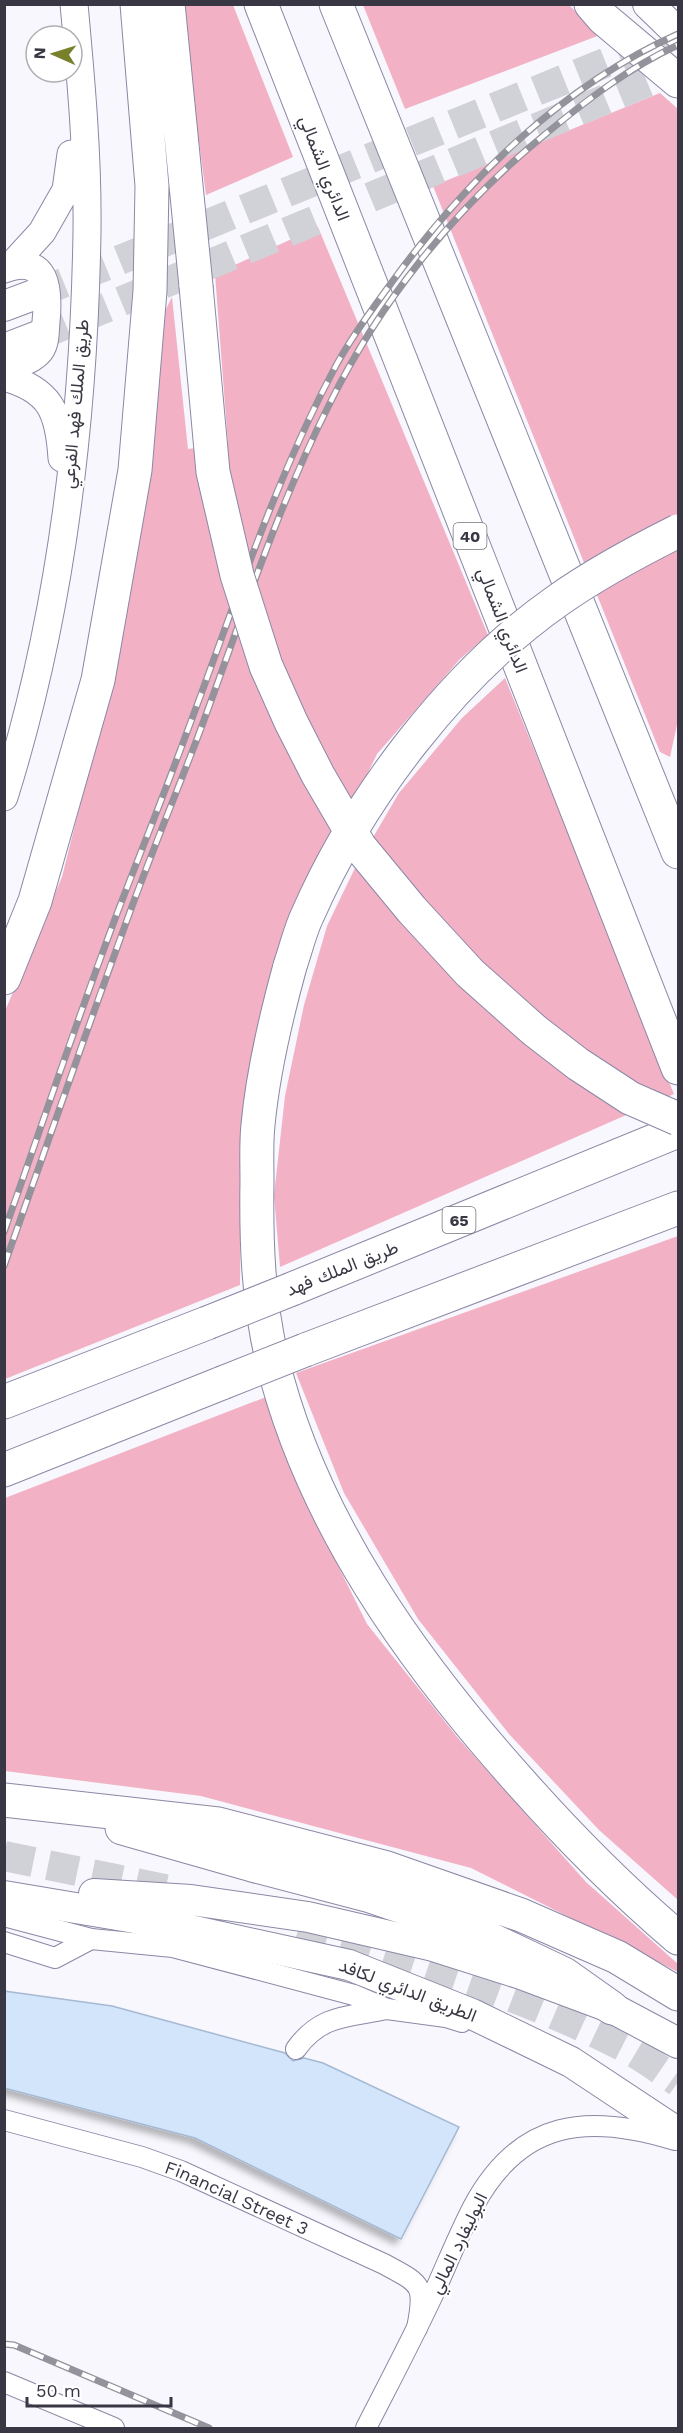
<svg xmlns="http://www.w3.org/2000/svg" width="683" height="2433" font-family="'Work Sans',Vazirmatn,sans-serif">
	<style>
		.green { fill: #f3b1c6 }
		.building { fill: #d3e5fb; stroke: #a5b9d2; stroke-width: 1.5; filter: url(#shadow) }
		.lines { fill: none; stroke-linecap: round; stroke-linejoin: round }
		.primary-tunnel { stroke: #d1d1d8; stroke-width: 30; stroke-dasharray: 30 15; stroke-linecap: butt }
		.street-casing { stroke: #8a88a5; stroke-width: 22 }
		.secondary-casing { stroke: #8a88a5; stroke-width: 29 }
		.primary-casing { stroke: #8a88a5; stroke-width: 32 }
		.highway-casing { stroke: #8a88a5; stroke-width: 35 }
		.street { stroke: #fff; stroke-width: 20 }
		.secondary { stroke: #fff; stroke-width: 27 }
		.primary { stroke: #fff; stroke-width: 30 }
		.highway { stroke: #fff; stroke-width: 33 }
		.rail-casing { stroke: #94939c; stroke-width: 7 }
		.rail { stroke: #fff; stroke-width: 4.5; stroke-dasharray: 14; stroke-linecap: butt }
		.highway-bridge-casing { stroke: #8a88a5; stroke-width: 35; stroke-linecap: butt }
		.highway-bridge { stroke: #fff; stroke-width: 33 }
		.labels { text-anchor: middle; dominant-baseline: central; stroke-width: 4.5; stroke-linejoin: round; paint-order: stroke }
		.shield { fill: #fff; stroke: #74737b; stroke-width: 1.5 }
		.shield-label { font-size: 16px; font-weight: bold; fill: #383743 }
		.street-label { font-size: 18px; fill: #383743; stroke: #fff }
	</style>
	<defs>
		<filter id="shadow"><feDropShadow dx="-5.5" dy="5.5" stdDeviation="3" flood-color="#0004"/></filter>
	</defs>
	<rect width="100%" height="100%" fill="#f7f7fd"/>
	<path class="green" d="M181,5H233L293,157L206,195Z
		M363,5H569L600,35L405,109Z
		M660,93L678,109V720L670,757L660,752L433,186Z
		M318,227L488,635L460,659L377,754L275,964L248,1074L241,1172L240,1285L5,1379V1011L62,877L117,657L163,315L172,297L188,449L228,444L215,274Z
		M505,678L674,1094L280,1267L274,1195L285,1096L304,1005L327,926L355,868L399,793L462,718Z
		M678,1236V1900L599,1830L509,1734L418,1619L344,1493L296,1373Z
		M266,1397L296,1481L367,1624L458,1738L586,1882L678,1964V1972L471,1868L201,1796L5,1771V1498Z"/>
	<path class="building" d="M4,1991L112,2006L285,2053L293,2061L304,2058L323,2063L459,2127L401,2239L195,2138L4,2088Z"/>
	<g class="lines">
		<path class="primary-tunnel" d="M36,294L617,58L678,30
			M38,336L678,69
			M4,1856L169,1890
			M299,1927C410,1961 521,1994 624,2047C643,2057 661,2070 678,2082"/>
		<g class="street-casing">
			<g id="street">
				<path d="M4,1916L91,1939L173,1947L354,1995L387,2009L446,2017L462,2022"/>
				<path d="M4,1942L55,1958L91,1939"/>
				<path d="M296,2049C321,2014 349,2017 387,2009"/>
				<path id="s1" d="M4,2120L142,2157L181,2171L384,2264C421,2284 426,2284 417,2328"/>
				<path d="M4,2382L114,2428"/>
				<path d="M366,2428C390,2381 415,2334 437,2286C449,2259 460,2232 473,2207C520,2119 588,2113 675,2140"/>
			</g>
		</g>
		<g class="secondary-casing">
			<path id="secondary" d="M10,267L42,232L66,190L71,154
				M4,269C48,253 49,291 46,322C45,332 46,346 38,353C30,361 16,365 4,369
				M4,377C51,390 59,412 62,458
				M4,797C61,615 84,421 87,232C88,156 81,80 74,4"/>
		</g>
		<g class="primary-casing">
			<path id="primary" d="M648,4L678,33
				M4,306L36,294
				M4,349L38,336
				M94,1894L191,1900L308,1917L433,1946L521,1974L612,2008L678,2043
				M4,1896L135,1918L349,1965L472,2014L571,2062L678,2133"/>
		</g>
		<g class="highway-casing">
			<path id="highway" d="M168,4L196,286
				M261,4L678,1068
				M336,4L678,852
				M591,4L603,18L678,81
				M290,966C276,1017 263,1071 258,1125C256,1143 257,1162 257,1181C256,1241 258,1300 272,1359C311,1521 413,1663 523,1785C571,1839 623,1891 678,1938
				M4,978L35,901L98,680L135,470L150,291L152,186L137,4
				M292,1289L678,1131
				M305,1350L678,1208
				M4,1402L207,1323
				M4,1470L222,1383
				M4,1800L218,1824L387,1868L521,1915L617,1957L678,1994
				M122,1828L252,1865L367,1895L473,1931L564,1974L612,2008"/>
		</g>
		<use href="#street" class="street"/>
		<use href="#secondary" class="secondary"/>
		<use href="#primary" class="primary"/>
		<use href="#highway" class="highway"/>
		<g class="rail-casing">
			<path id="rail" d="M4,1232C42,1125 78,1017 118,911C141,851 165,792 187,732C232,613 271,490 330,377C347,343 370,312 392,282C466,180 562,86 678,34
				M4,1266C45,1150 85,1035 127,920C149,859 174,799 197,739C239,627 275,512 329,405C379,303 454,209 542,137C584,102 628,68 678,45
				M4,2344L14,2345L209,2428"/>
		</g>
		<use href="#rail" class="rail"/>
		<g class="highway-bridge-casing">
			<path id="highway-bridge" d="M196,286L213,472L237,575L266,666L291,722L318,775L360,847L412,910L470,973L534,1030L578,1064L630,1098L678,1119
				M290,966C296,949 300,930 308,914C359,798 453,674 557,601C595,574 636,552 678,531
				M207,1323L292,1289
				M222,1383L305,1350"/>
		</g>
		<use href="#highway-bridge" class="highway-bridge"/>
	</g>
	<g class="labels">
		<g class="shield">
			<rect x="453.5" y="523" width="33" height="26" rx="4.5"/>
			<rect x="442.5" y="1207" width="33" height="26" rx="4.5"/>
		</g>
		<g class="shield-label">
			<text x="470" y="536">40</text>
			<text x="459" y="1220">65</text>
		</g>
		<g class="street-label">
			<text transform="translate(325 168) rotate(69)">الدائري الشمالي</text>
			<text transform="translate(75 404) rotate(-85)">طريق الملك فهد الفرعي</text>
			<text transform="translate(503 620) rotate(69)">الدائري الشمالي</text>
			<text transform="translate(342 1268) rotate(-22)">طريق الملك فهد</text>
			<text transform="translate(408 1990) rotate(21)">الطريق الدائري لكافد</text>
			<text stroke="none"><textPath href="#s1" startOffset="246">Financial Street 3</textPath></text>
			<text transform="translate(458 2243) rotate(-64)">البوليفارد المالي</text>
		</g>
	</g>
	<rect width="683" height="2433" fill="none" stroke="#383743" stroke-width="12"/>
	<g transform="translate(54 54) rotate(273)"><circle r="28" fill="#ffffff" stroke="#afafb4" stroke-width="1.5"/>
	<path d="M0-4.5L10 22L0 15L-10 22Z" fill="#78802b"/>
	<text y="-9" font-size="16" font-weight="bold" text-anchor="middle" fill="#383743">N</text>
	</g>
	<path d="M27 2397v9h144v-9" fill="none" stroke="#383743" stroke-width="3"/>
	<text x="36" y="2397" font-size="18" fill="#383743" stroke="#ffffff" stroke-width="4.5" paint-order="stroke">50 m</text>
</svg>
